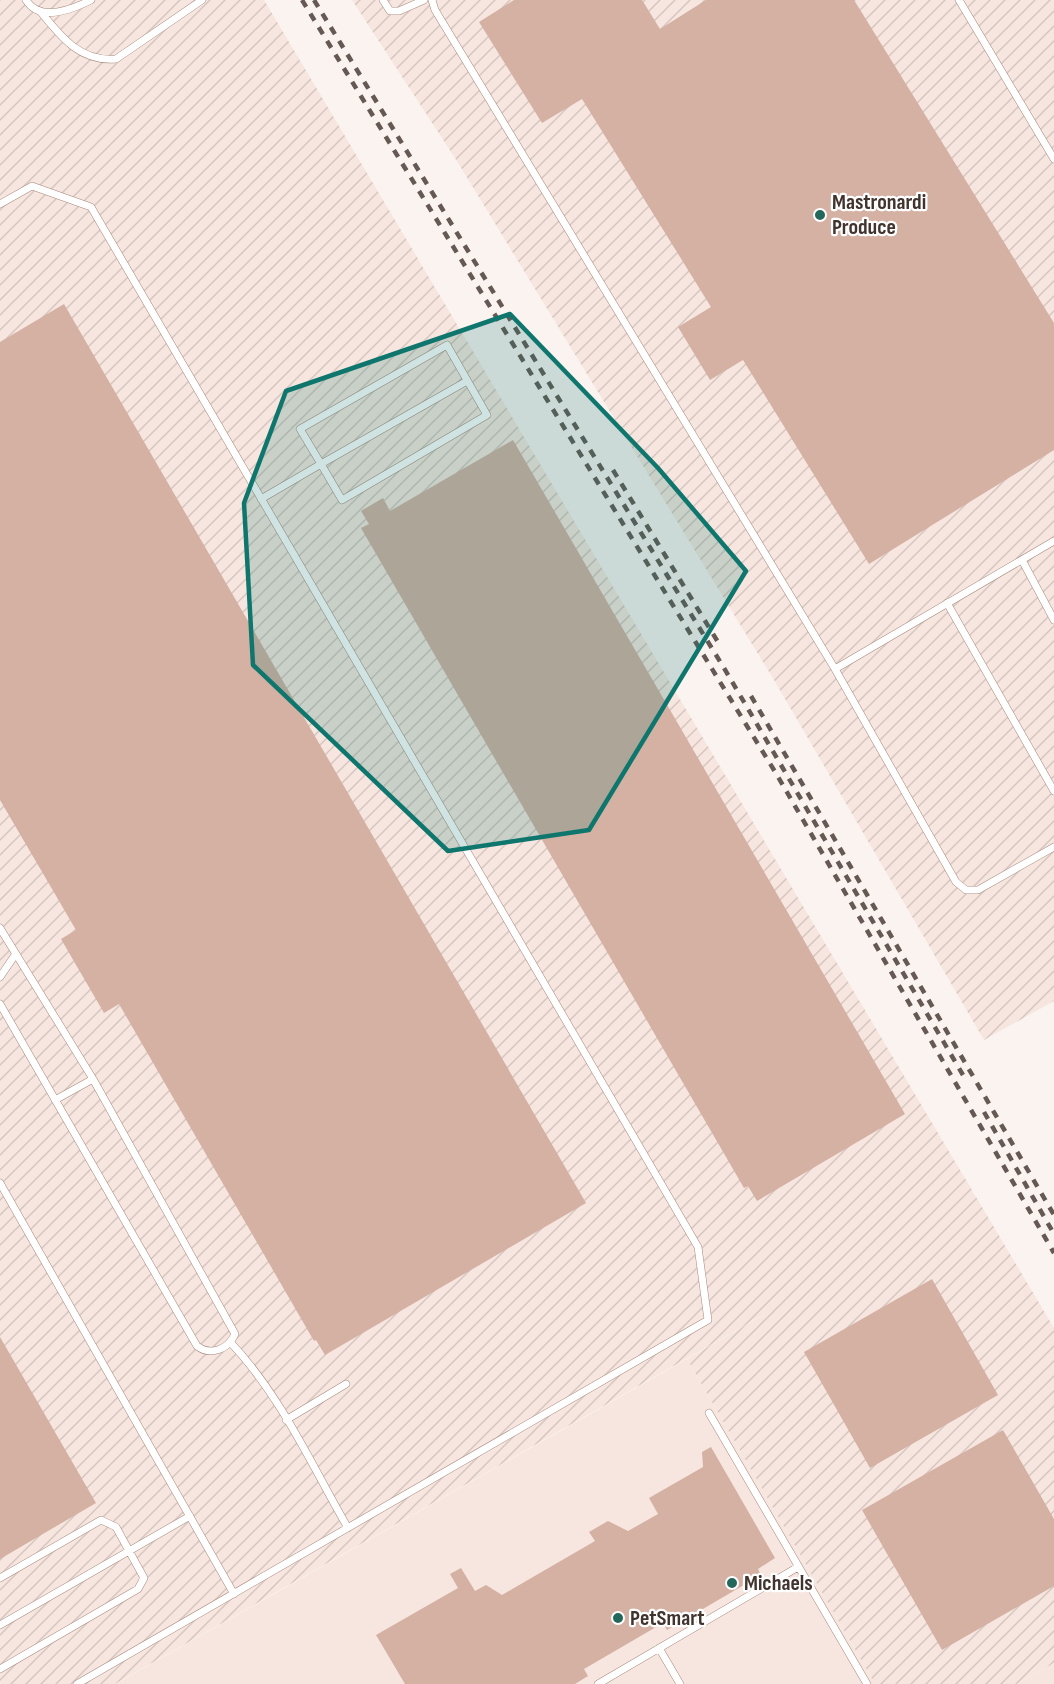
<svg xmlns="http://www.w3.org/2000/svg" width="1054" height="1684" font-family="'Sofia Sans Condensed',sans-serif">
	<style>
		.built { fill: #f7e6df }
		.industrial { fill: url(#industrial-furrows) }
		.building { fill: #d4b1a3 }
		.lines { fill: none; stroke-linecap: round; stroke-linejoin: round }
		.lane-casing { stroke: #a8887b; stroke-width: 8 }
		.lane { stroke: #fff; stroke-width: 7 }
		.rail { stroke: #665954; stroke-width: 4.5; stroke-dasharray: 8 8; stroke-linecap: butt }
		.marked { fill: #0f766e; fill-opacity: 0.2; stroke: #0f766e; stroke-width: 4.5; stroke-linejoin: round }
		.poi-dot { fill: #23685b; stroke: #fff; stroke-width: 2 }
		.labels { text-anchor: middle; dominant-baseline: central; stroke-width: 4.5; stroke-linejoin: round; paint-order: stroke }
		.poi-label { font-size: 22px; font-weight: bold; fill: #41332e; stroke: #fff; text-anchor: start }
	</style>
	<defs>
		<pattern id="industrial-furrows" width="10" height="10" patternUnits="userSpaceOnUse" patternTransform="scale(1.5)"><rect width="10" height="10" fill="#f7e6df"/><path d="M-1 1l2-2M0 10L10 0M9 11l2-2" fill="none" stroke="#d5c6c0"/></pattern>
	</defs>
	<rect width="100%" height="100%" fill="#faf3f0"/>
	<path class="built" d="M687,1359L875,1684H116Z
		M1054,1663V1684H1017Z"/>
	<path class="industrial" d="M0,0H264L1054,1328V1663L1017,1684H875L687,1359L786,1302L115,1684H0Z
		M352,0H1054V1001L984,1040L774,680L455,158Z"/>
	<path class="building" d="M514,0H642L660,29L706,0H854L1054,323V450L869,564L743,360L710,380L678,327L711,307L582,99L542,123L479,22Z
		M64,304L586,1203L325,1355L316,1340L314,1341L119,1004L104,1013L61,939L76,930L0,800V342Z
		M513,440L905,1114L757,1201L748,1186L744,1188L361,528L369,524L361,511L383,498L390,511Z
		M932,1279L998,1395L870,1468L804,1352Z
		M0,1337L96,1503L0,1559Z
		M1003,1430L1054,1519V1586L942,1650L862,1510Z
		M711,1447L775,1558L758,1569L761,1575L667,1630L663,1623L584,1669L588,1676L575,1684H405L376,1635L458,1588L450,1574L461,1568L475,1591L486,1585L502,1595L595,1541L589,1532L608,1521L628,1531L658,1514L649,1498L703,1467L702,1452Z"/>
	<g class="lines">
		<g class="lane-casing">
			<path id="lane" d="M26,0C40,23 73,9 91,0
				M383,0L390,11H399L424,0
				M432,0L435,10L835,669L1054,541
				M959,0L1054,159
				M40,11C61,37 80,62 116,59L202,0
				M0,204L32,186L91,207L698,1247L708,1320L77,1684
				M261,499L321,464L300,429L447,345L487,415L342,500L321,464L467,381
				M1022,560L1054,620
				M947,603L1054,791
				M835,669L956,882L966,890H978L1054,847
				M0,928L93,1079L235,1334C228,1350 210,1356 197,1346L0,1004
				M0,977L15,955
				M55,1100L93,1079
				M0,1183L234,1594
				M230,1342C280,1394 312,1466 348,1528
				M709,1413L867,1684
				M286,1420L346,1384
				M0,1578L101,1520L116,1527L144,1578L138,1589L0,1669
				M0,1625L190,1516
				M659,1648L680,1684
				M598,1684L798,1567"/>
		</g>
		<use href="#lane" class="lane"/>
		<path class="rail" d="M302,0L777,775L1054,1253
			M314,0L724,668L963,1075
			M613,470L721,647
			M751,696L1054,1215
			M984,1112L1054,1234"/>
	</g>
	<path class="marked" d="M510,314L658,468L746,571L589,830L448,851L253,665L244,503L286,391Z"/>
	<g class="poi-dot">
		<circle cx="820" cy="215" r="6"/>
		<circle cx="732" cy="1583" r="6"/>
		<circle cx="618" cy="1618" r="6"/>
	</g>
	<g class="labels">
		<g class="poi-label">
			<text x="832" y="202">Mastronardi<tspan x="832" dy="25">Produce</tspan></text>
			<text x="744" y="1583">Michaels</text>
			<text x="630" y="1618">PetSmart</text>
		</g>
	</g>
</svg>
